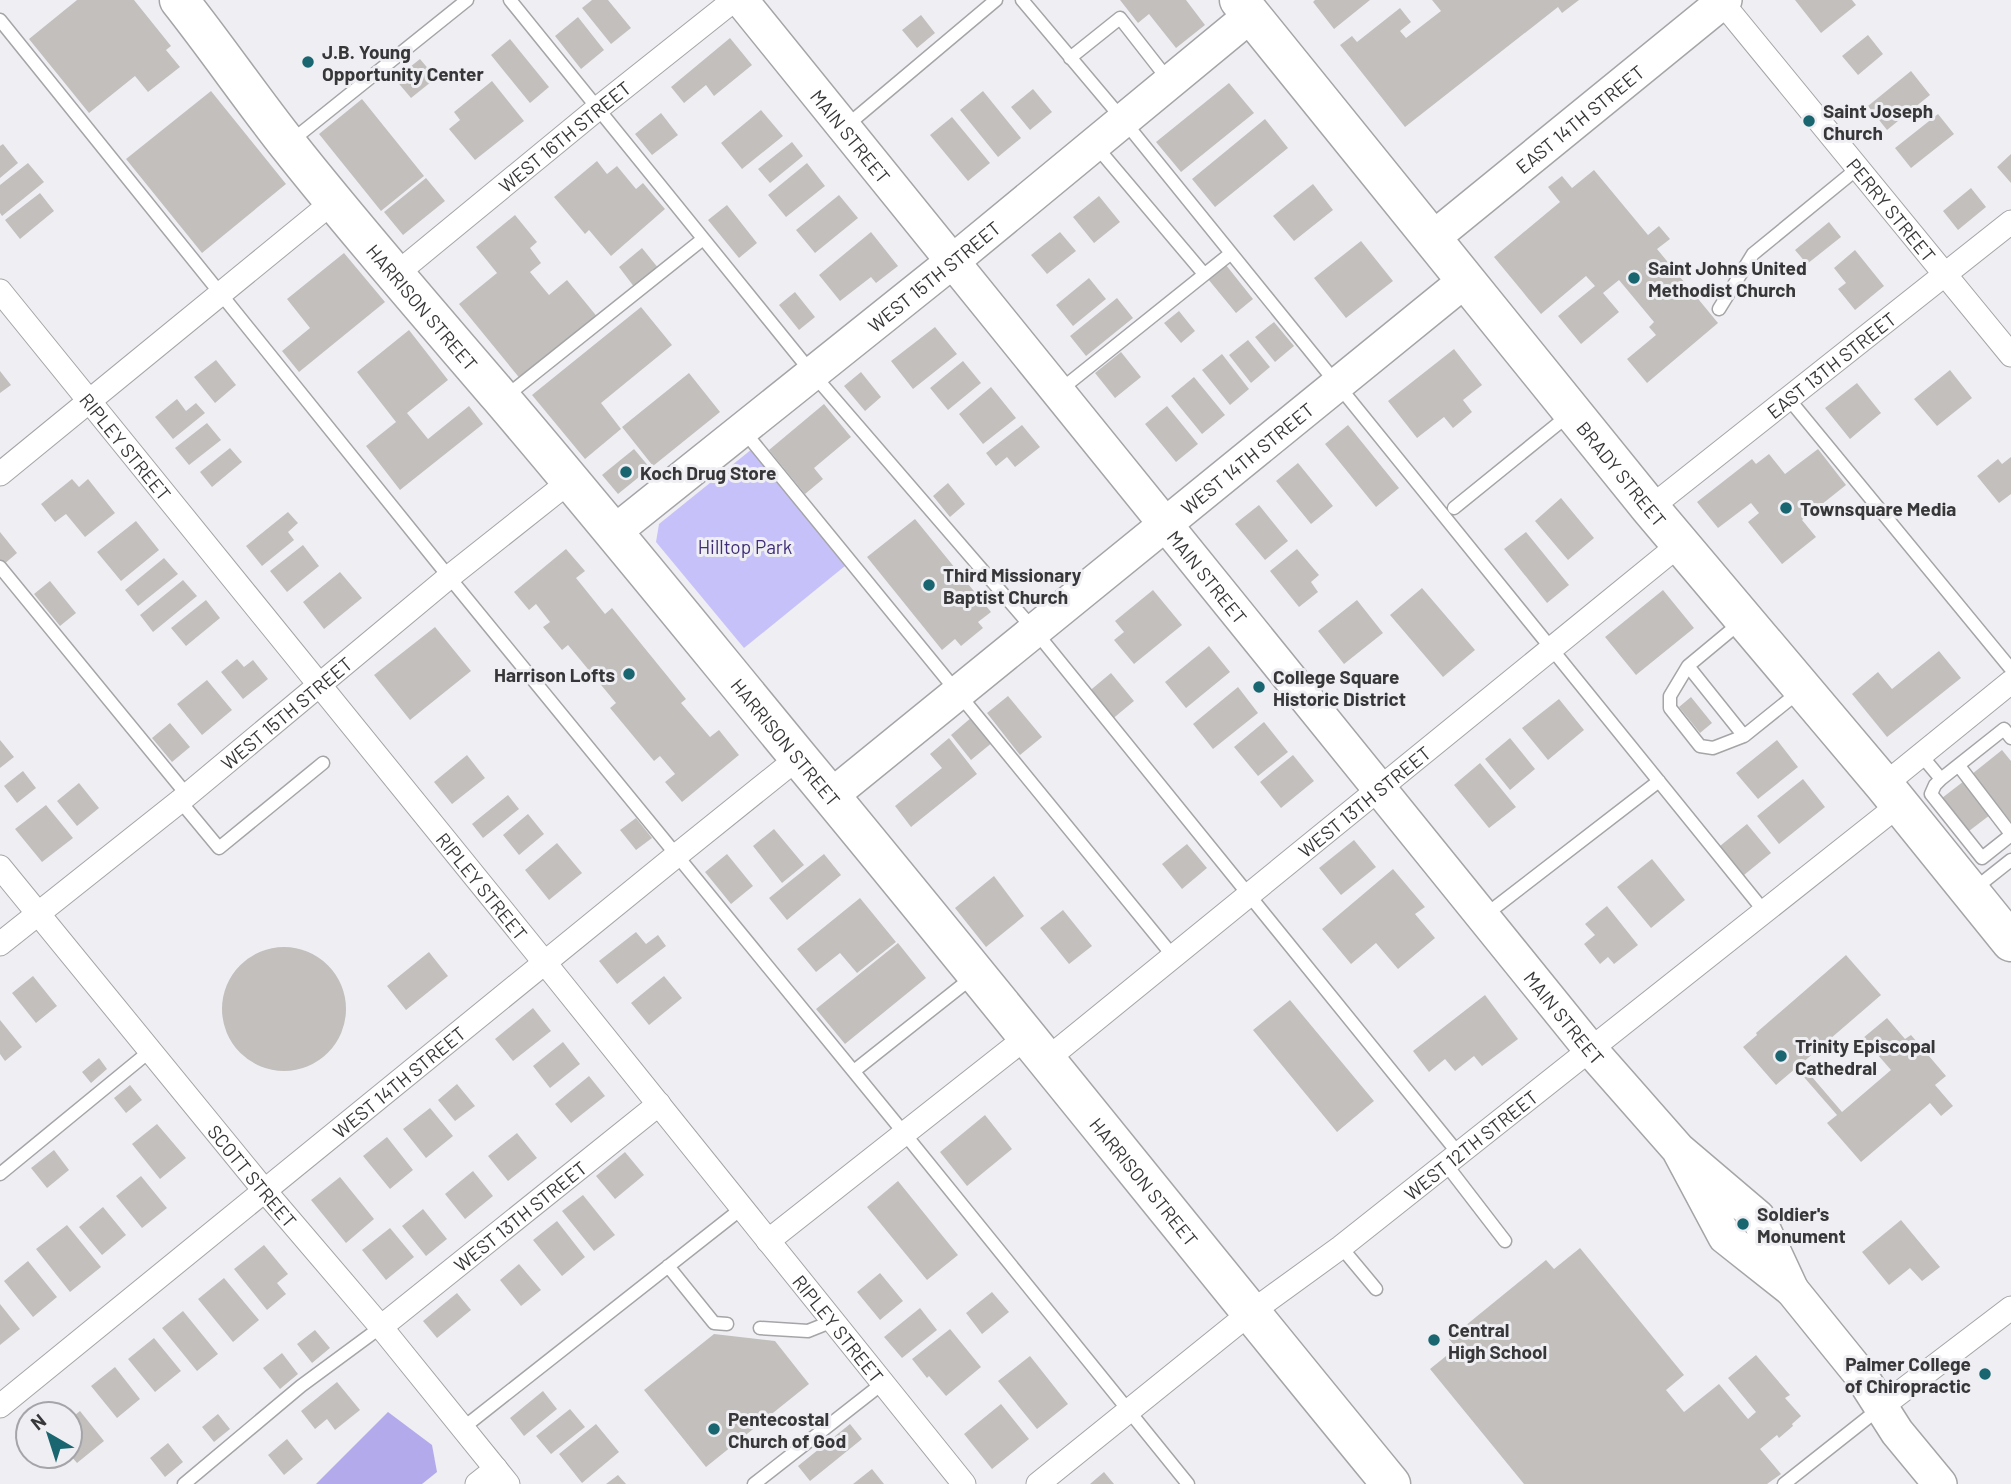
<svg xmlns="http://www.w3.org/2000/svg" width="2011" height="1484" font-family="Barlow,sans-serif">
	<style>
		.green { fill: #c7c1f9 }
		.forest { fill: #b2aaeb }
		.building { fill: #c3bfbd }
		.lines { fill: none; stroke-linecap: round; stroke-linejoin: round }
		.lane-casing { stroke: #a5a5a8; stroke-width: 15 }
		.street-casing { stroke: #a5a5a8; stroke-width: 25 }
		.secondary-casing { stroke: #a5a5a8; stroke-width: 36 }
		.highway-casing { stroke: #a5a5a8; stroke-width: 41 }
		.lane { stroke: #fff; stroke-width: 12 }
		.street { stroke: #fff; stroke-width: 23 }
		.secondary { stroke: #fff; stroke-width: 33 }
		.highway { stroke: #fff; stroke-width: 38 }
		.poi-dot { fill: #1a6670; stroke: #efeff3; stroke-width: 2.5 }
		.labels { text-anchor: middle; dominant-baseline: central; stroke-width: 6; stroke-linejoin: round; paint-order: stroke }
		.poi-label { font-size: 19px; font-weight: bold; fill: #373739; stroke: #efeff3; text-anchor: start }
		.street-label { font-size: 19px; fill: #373739; stroke: #efeff3 }
		.park-label { font-size: 19px; fill: #3f2d78; stroke: #efeff3 }
	</style>
	<rect width="100%" height="100%" fill="#efeff3"/>
	<path class="green" d="M752,449L845,566L744,648L656,542L659,524Z"/>
	<path class="forest" d="M388,1412L432,1445L437,1472L422,1484H316Z"/>
	<path class="building" d="M77,0H134L171,46L166,50L180,67L148,92L135,76L89,113L29,39Z
		M592,0H608L631,28L611,44L582,8Z
		M1120,0H1186L1205,25L1176,48L1149,14L1138,23Z
		M1315,0H1370L1334,29L1313,2Z
		M1432,0H1579L1562,13L1558,7L1405,127L1340,45L1352,36L1357,42L1400,8L1411,22L1400,31L1406,38L1441,11Z
		M1795,0H1852L1856,5L1821,33Z
		M921,15L935,33L917,48L902,30Z
		M578,17L604,50L581,69L555,36Z
		M1868,35L1883,54L1858,75L1842,56Z
		M730,38L752,65L714,96L706,85L684,103L671,87Z
		M510,39L549,87L530,103L491,55Z
		M420,59L436,78L411,98L395,79Z
		M1911,71L1930,95L1887,130L1868,106Z
		M492,81L524,121L475,160L449,129L460,120L454,112Z
		M1229,83L1254,113L1181,172L1156,142Z
		M1033,89L1052,112L1030,130L1011,107Z
		M211,91L286,184L202,253L126,159Z
		M983,91L1021,138L998,157L960,110Z
		M362,99L424,176L381,211L319,134Z
		M761,110L783,136L742,169L721,143Z
		M661,113L678,135L652,155L635,134Z
		M1938,114L1954,134L1911,168L1895,148Z
		M952,117L990,163L968,181L930,135Z
		M1265,119L1288,148L1215,207L1192,179Z
		M792,142L803,156L770,183L758,169Z
		M3,144L18,163L0,178V146Z
		M2011,154V183L1997,167Z
		M597,161L607,174L617,166L636,189L643,183L665,209L611,256L589,230L585,234L554,197Z
		M28,163L44,182L2,216L0,213V185Z
		M807,163L825,186L786,217L768,195Z
		M1594,170L1648,235L1659,226L1670,239L1657,249L1718,323L1647,383L1627,359L1656,335L1649,327L1654,322L1619,280L1603,293L1619,312L1581,344L1558,316L1595,286L1586,276L1541,314L1494,257L1560,202L1548,187L1562,176L1572,188Z
		M426,178L445,201L403,235L384,212Z
		M1313,184L1333,210L1294,241L1273,216Z
		M1971,188L1986,207L1958,230L1943,211Z
		M40,193L54,211L20,239L5,220Z
		M839,195L858,218L815,253L796,230Z
		M1099,196L1120,222L1094,243L1073,217Z
		M727,205L757,243L739,258L708,220Z
		M515,215L537,242L530,248L541,263L530,272L549,295L567,280L599,319L522,381L459,304L497,273L476,247Z
		M1829,222L1841,237L1807,264L1795,250Z
		M871,232L898,266L876,283L871,277L840,301L819,275Z
		M1060,232L1076,251L1047,274L1031,255Z
		M1361,241L1393,281L1346,318L1314,278Z
		M642,248L659,269L635,288L619,267Z
		M1855,250L1884,286L1855,310L1838,289L1846,283L1834,268Z
		M344,253L385,302L299,372L282,351L310,328L287,299Z
		M1226,265L1253,299L1236,313L1208,279Z
		M1089,278L1106,299L1073,326L1056,305Z
		M795,292L815,317L799,330L779,305Z
		M1117,298L1133,318L1086,356L1070,336Z
		M641,307L672,345L601,403L621,429L585,459L532,395Z
		M1179,311L1195,331L1181,343L1164,323Z
		M1274,322L1294,346L1275,362L1255,337Z
		M935,327L957,354L913,389L891,361Z
		M409,330L448,380L407,413L428,439L469,406L483,424L400,490L366,446L396,422L357,372Z
		M1248,340L1270,367L1251,383L1229,355Z
		M1454,349L1482,385L1463,400L1472,412L1453,428L1444,417L1417,438L1388,401Z
		M1121,352L1141,377L1115,398L1095,373Z
		M1222,354L1249,389L1230,405L1202,370Z
		M216,360L236,385L215,403L194,377Z
		M963,361L981,383L948,410L930,388Z
		M1950,370L1972,398L1937,426L1914,399Z
		M0,371L11,385L0,393Z
		M861,372L881,397L865,411L844,386Z
		M689,373L720,412L653,466L622,427Z
		M1194,377L1225,415L1202,434L1171,396Z
		M1857,383L1881,413L1850,439L1825,408Z
		M991,387L1016,418L983,444L959,414Z
		M177,399L186,411L196,403L205,413L173,439L155,417Z
		M824,404L851,437L814,468L823,479L805,494L769,450Z
		M1167,406L1198,444L1176,462L1145,424Z
		M207,423L221,440L189,465L175,448Z
		M1022,425L1040,447L1015,467L1007,457L996,466L986,453Z
		M1348,425L1399,488L1376,507L1325,444Z
		M230,448L242,462L212,487L200,472Z
		M634,449L650,468L618,494L602,475Z
		M1818,449L1846,485L1802,520L1816,537L1782,564L1748,522L1759,513L1751,503L1718,528L1697,502L1752,459L1756,464L1769,454L1785,474Z
		M2011,457V494L1999,503L1977,476L1998,459L2002,464Z
		M1298,463L1333,506L1311,524L1276,481Z
		M72,479L79,487L88,479L115,513L85,537L66,514L55,522L41,504Z
		M948,483L965,504L950,517L933,496Z
		M1561,498L1594,538L1568,560L1535,521Z
		M1259,505L1288,541L1265,560L1235,524Z
		M288,512L298,523L288,532L294,540L262,566L246,546Z
		M915,519L991,612L978,622L983,628L961,646L955,639L942,650L867,557Z
		M136,521L159,550L121,581L97,552Z
		M0,532L17,553L3,565L0,561Z
		M1526,532L1569,585L1547,603L1504,549Z
		M303,545L319,566L287,592L270,571Z
		M566,549L585,571L576,578L605,614L612,608L686,699L681,703L710,737L719,730L739,755L682,802L665,782L675,774L660,756L654,761L610,708L616,703L568,645L562,650L543,627L550,622L536,604L529,610L514,592Z
		M1297,549L1319,575L1311,582L1318,592L1299,607L1270,571Z
		M164,558L178,574L138,606L125,590Z
		M340,572L362,598L324,629L303,602Z
		M183,580L197,596L153,632L140,615Z
		M50,581L76,613L60,626L34,594Z
		M1422,588L1475,650L1443,677L1390,615Z
		M1153,590L1182,625L1134,664L1114,640L1124,632L1115,621Z
		M1663,590L1694,628L1636,675L1605,637Z
		M206,600L220,618L186,646L171,628Z
		M1357,600L1383,633L1344,664L1318,631Z
		M435,627L471,671L410,720L374,675Z
		M1209,646L1230,672L1186,708L1165,682Z
		M1939,651L1961,678L1887,737L1852,694L1878,672L1892,689Z
		M237,659L244,667L253,660L268,679L243,699L221,672Z
		M1111,673L1134,701L1110,721L1087,693Z
		M207,680L232,710L202,735L177,704Z
		M1238,687L1258,713L1213,749L1193,724Z
		M1008,696L1042,737L1020,755L987,713Z
		M1691,697L1712,723L1700,733L1679,707Z
		M1559,699L1584,730L1548,760L1522,728Z
		M972,717L993,742L971,760L951,735Z
		M1264,722L1288,752L1258,776L1234,747Z
		M170,723L190,747L172,762L152,738Z
		M949,738L977,774L911,827L895,806L942,768L930,754Z
		M1510,738L1535,769L1510,790L1485,759Z
		M0,740L14,757L0,768Z
		M1777,740L1798,767L1758,799L1736,773Z
		M2002,750L2011,761V822L1972,774Z
		M467,755L485,778L452,804L434,782Z
		M1293,755L1314,781L1281,808L1260,782Z
		M1480,763L1516,807L1489,828L1454,785Z
		M23,771L36,788L17,803L4,786Z
		M1803,779L1825,807L1779,844L1757,816Z
		M1964,781L1990,815L1969,831L1942,798Z
		M79,783L99,808L77,826L57,801Z
		M508,795L519,809L483,838L472,824Z
		M46,805L73,838L42,862L15,829Z
		M528,814L544,834L519,855L503,835Z
		M636,818L652,838L636,850L620,830Z
		M1747,824L1771,853L1744,875L1720,846Z
		M774,829L804,865L782,883L753,846Z
		M1354,840L1376,867L1341,895L1319,868Z
		M557,843L582,873L549,900L525,870Z
		M1187,844L1207,868L1182,889L1162,864Z
		M727,854L753,886L731,904L705,872Z
		M824,854L841,875L787,920L769,898Z
		M1652,859L1685,900L1651,928L1617,887Z
		M1393,869L1425,907L1415,914L1435,938L1398,969L1376,943L1351,964L1322,929Z
		M994,876L1024,916L986,947L955,908Z
		M860,898L896,942L857,973L840,953L816,972L797,949Z
		M1607,906L1638,945L1614,964L1608,957L1600,964L1584,944L1595,935L1585,924Z
		M1063,910L1092,946L1069,964L1040,928Z
		M636,932L646,944L658,935L666,946L617,984L599,961Z
		M898,943L926,978L845,1044L816,1009Z
		M222 1009a62 62 0 1 1 124 0a62 62 0 1 1-124 0Z
		M429,952L448,976L406,1010L387,986Z
		M1846,955L1881,995L1801,1064L1842,1112L1891,1070L1863,1038L1887,1018L1905,1039L1911,1035L1946,1076L1935,1085L1953,1106L1941,1116L1930,1103L1861,1162L1827,1123L1837,1115L1796,1068L1776,1085L1743,1047L1757,1035L1756,1033Z
		M33,976L57,1006L36,1023L12,993Z
		M664,976L682,998L649,1025L631,1003Z
		M1485,995L1518,1039L1482,1066L1474,1056L1455,1071L1445,1059L1429,1072L1413,1051Z
		M1290,1000L1374,1101L1337,1132L1253,1030Z
		M533,1008L551,1031L513,1061L495,1039Z
		M0,1020L22,1047L5,1061L0,1054Z
		M563,1042L580,1064L550,1088L533,1066Z
		M99,1058L107,1069L91,1083L82,1072Z
		M589,1076L605,1096L571,1123L555,1104Z
		M457,1084L475,1106L455,1121L438,1100Z
		M130,1085L142,1100L126,1113L114,1098Z
		M430,1108L453,1136L426,1158L403,1129Z
		M985,1115L1012,1149L967,1186L940,1152Z
		M157,1124L186,1158L160,1179L132,1144Z
		M517,1133L537,1158L508,1181L488,1156Z
		M387,1137L413,1170L390,1189L363,1156Z
		M54,1150L69,1170L47,1188L31,1168Z
		M625,1152L644,1175L615,1199L596,1176Z
		M473,1171L493,1196L465,1219L445,1194Z
		M141,1176L167,1208L142,1228L116,1196Z
		M340,1177L374,1219L346,1243L311,1200Z
		M898,1181L958,1255L927,1280L867,1207Z
		M583,1195L615,1235L594,1251L562,1211Z
		M103,1207L126,1235L102,1255L79,1227Z
		M423,1209L447,1239L426,1256L402,1226Z
		M1901,1220L1940,1267L1922,1281L1910,1268L1889,1285L1862,1252Z
		M557,1221L585,1257L562,1276L533,1240Z
		M67,1225L101,1267L70,1292L36,1249Z
		M390,1228L414,1257L386,1280L362,1250Z
		M264,1245L288,1274L277,1283L286,1294L267,1310L234,1269Z
		M1580,1248L1684,1375L1666,1390L1684,1412L1719,1384L1748,1419L1756,1412L1728,1378L1756,1355L1790,1395L1785,1398L1801,1416L1792,1424L1793,1426L1779,1438L1777,1435L1760,1449L1781,1474L1767,1484H1524L1430,1369L1456,1348L1449,1339L1546,1260L1554,1269Z
		M28,1261L57,1297L33,1317L4,1281Z
		M519,1264L541,1290L521,1306L500,1280Z
		M880,1273L903,1301L880,1320L857,1292Z
		M224,1278L259,1320L233,1342L198,1299Z
		M992,1292L1009,1312L982,1334L966,1313Z
		M457,1293L471,1310L437,1338L423,1321Z
		M0,1304L20,1329L0,1345Z
		M920,1308L937,1330L902,1358L884,1337Z
		M183,1311L218,1354L197,1371L162,1328Z
		M950,1329L981,1367L946,1396L929,1376L927,1378L912,1359Z
		M315,1330L330,1348L312,1363L297,1344Z
		M714,1334L775,1341L809,1384L706,1467L644,1390Z
		M154,1338L181,1371L155,1392L128,1359Z
		M282,1353L298,1374L280,1389L263,1368Z
		M1030,1356L1068,1404L1037,1429L998,1381Z
		M115,1367L140,1399L117,1418L91,1386Z
		M337,1382L360,1410L335,1430L327,1419L315,1429L301,1411Z
		M543,1391L557,1409L524,1436L510,1418Z
		M1001,1404L1029,1439L992,1469L964,1434Z
		M570,1409L585,1427L551,1454L536,1436Z
		M80,1411L104,1441L77,1463L70,1455V1419Z
		M218,1414L230,1429L214,1442L202,1427Z
		M596,1424L619,1452L582,1483L559,1454Z
		M850,1424L862,1439L810,1481L798,1466Z
		M287,1439L303,1459L284,1475L268,1455Z
		M168,1443L183,1462L165,1477L150,1458Z
		M872,1469L884,1484H853Z
		M1104,1472L1114,1484H1090Z
		M618,1475L626,1484H606Z"/>
	<g class="lines">
		<g class="lane-casing">
			<path id="lane" d="M510,0L812,373L1035,631L1458,1153
				M1022,0L1124,121L1764,911
				M0,20L449,577L904,1133L1188,1484
				M1070,58L1120,18L1170,82
				M845,127L996,0
				M290,142L467,0
				M1095,145L1204,274
				M1719,309L1753,254L1858,168
				M1059,391L1230,254
				M505,397L703,239
				M1788,398L2011,669
				M743,430L1173,956
				M1454,508L1570,414
				M0,567L187,795
				M1741,622L1688,666L1744,736L1800,691
				M1688,666L1670,696V708L1700,746L1713,748L1744,736
				M1921,755L1941,779L1935,785L1931,794L1982,858L2011,835
				M1959,766L2011,834
				M1941,779L2004,729L2011,738
				M180,801L219,848L323,763
				M1973,890L2011,860
				M1484,916L1659,781
				M854,1071L974,976
				M1445,1163L1505,1241
				M0,1174L150,1051
				M1341,1247L1376,1289
				M668,1266L714,1323L727,1324
				M760,1328L808,1331L833,1321
				M463,1428L741,1209
				M184,1484L301,1386L381,1327
				M754,1484L883,1383
				M1784,1484L1880,1408"/>
		</g>
		<g class="street-casing">
			<g id="street">
				<path id="s1" d="M1720,0L2011,355"/>
				<path id="s2" d="M395,275L597,109L734,0"/>
				<path id="s3" d="M0,291L545,963L964,1484"/>
				<path d="M0,474L334,201"/>
				<path id="s4" d="M1650,508L2011,222"/>
				<path d="M1884,785L2011,682"/>
				<path id="s5" d="M0,867L264,1190L381,1327L508,1484"/>
				<path id="s6" d="M0,944L180,801L449,577L570,481"/>
				<path id="s7" d="M1046,1060L1680,544"/>
				<path d="M768,1241L1028,1036"/>
				<path id="s8" d="M381,1327L659,1104"/>
				<path id="s9" d="M0,1406L677,855L799,757"/>
				<path d="M1881,1407L2011,1308"/>
				<path d="M477,1484L496,1469"/>
				<path id="s10" d="M1038,1484L1250,1313L1341,1247L1900,804"/>
			</g>
		</g>
		<g class="secondary-casing">
			<g id="secondary">
				<path id="s11" d="M741,0L1590,1049L1678,1149L1758,1217L1792,1290L1725,1237L1678,1149"/>
				<path id="s12" d="M1433,238L1725,0"/>
				<path id="s13" d="M613,533L953,261L1251,15"/>
				<path id="s14" d="M831,796L1467,279"/>
				<path d="M1792,1290L1860,1374L1897,1432L1940,1484"/>
			</g>
		</g>
		<g class="highway-casing">
			<g id="highway">
				<path id="s15" d="M179,0C217,48 251,98 289,146C357,232 429,314 500,397C600,514 697,634 795,753C996,995 1191,1241 1391,1484"/>
				<path id="s16" d="M1239,0L1650,508L1884,785L2011,942"/>
			</g>
		</g>
		<use href="#lane" class="lane"/>
		<use href="#street" class="street"/>
		<use href="#secondary" class="secondary"/>
		<use href="#highway" class="highway"/>
	</g>
	<g class="poi-dot">
		<circle cx="308" cy="62" r="7"/>
		<circle cx="1809" cy="121" r="7"/>
		<circle cx="1634" cy="278" r="7"/>
		<circle cx="626" cy="472" r="7"/>
		<circle cx="1786" cy="508" r="7"/>
		<circle cx="929" cy="585" r="7"/>
		<circle cx="629" cy="674" r="7"/>
		<circle cx="1259" cy="687" r="7"/>
		<circle cx="1781" cy="1056" r="7"/>
		<circle cx="1743" cy="1224" r="7"/>
		<circle cx="1434" cy="1340" r="7"/>
		<circle cx="1985" cy="1374" r="7"/>
		<circle cx="714" cy="1429" r="7"/>
	</g>
	<g class="labels">
		<g class="poi-label">
			<text x="322" y="51">J.B. Young<tspan x="322" dy="22">Opportunity Center</tspan></text>
			<text x="1823" y="110">Saint Joseph<tspan x="1823" dy="22">Church</tspan></text>
			<text x="1648" y="267">Saint Johns United<tspan x="1648" dy="22">Methodist Church</tspan></text>
			<text x="640" y="472">Koch Drug Store</text>
			<text x="1800" y="508">Townsquare Media</text>
			<text x="943" y="574">Third Missionary<tspan x="943" dy="22">Baptist Church</tspan></text>
			<text x="615" y="674" text-anchor="end">Harrison Lofts</text>
			<text x="1273" y="676">College Square<tspan x="1273" dy="22">Historic District</tspan></text>
			<text x="1795" y="1045">Trinity Episcopal<tspan x="1795" dy="22">Cathedral</tspan></text>
			<text x="1757" y="1213">Soldier's<tspan x="1757" dy="22">Monument</tspan></text>
			<text x="1448" y="1329">Central<tspan x="1448" dy="22">High School</tspan></text>
			<text x="1971" y="1363" text-anchor="end">Palmer College<tspan x="1971" dy="22">of Chiropractic</tspan></text>
			<text x="728" y="1418">Pentecostal<tspan x="728" dy="22">Church of God</tspan></text>
		</g>
		<g class="street-label">
			<text stroke="none"><textPath href="#s12" startOffset="189">EAST 14TH STREET</textPath></text>
			<text stroke="none"><textPath href="#s11" startOffset="175">MAIN STREET</textPath></text>
			<text stroke="none"><textPath href="#s2" startOffset="219">WEST 16TH STREET</textPath></text>
			<text stroke="none"><textPath href="#s1" startOffset="271">PERRY STREET</textPath></text>
			<text stroke="none"><textPath href="#s13" startOffset="411">WEST 15TH STREET</textPath></text>
			<text stroke="none"><textPath href="#s15" startOffset="392">HARRISON STREET</textPath></text>
			<text stroke="none"><textPath href="#s4" startOffset="231">EAST 13TH STREET</textPath></text>
			<text stroke="none"><textPath href="#s3" startOffset="200">RIPLEY STREET</textPath></text>
			<text stroke="none"><textPath href="#s14" startOffset="536">WEST 14TH STREET</textPath></text>
			<text stroke="none"><textPath href="#s16" startOffset="609">BRADY STREET</textPath></text>
			<text stroke="none"><textPath href="#s11" startOffset="742">MAIN STREET</textPath></text>
			<text stroke="none"><textPath href="#s6" startOffset="368">WEST 15TH STREET</textPath></text>
			<text stroke="none"><textPath href="#s15" startOffset="959">HARRISON STREET</textPath></text>
			<text stroke="none"><textPath href="#s7" startOffset="410">WEST 13TH STREET</textPath></text>
			<text stroke="none"><textPath href="#s3" startOffset="766">RIPLEY STREET</textPath></text>
			<text stroke="none"><textPath href="#s11" startOffset="1309">MAIN STREET</textPath></text>
			<text stroke="none"><textPath href="#s9" startOffset="514">WEST 14TH STREET</textPath></text>
			<text stroke="none"><textPath href="#s10" startOffset="550">WEST 12TH STREET</textPath></text>
			<text stroke="none"><textPath href="#s5" startOffset="399">SCOTT STREET</textPath></text>
			<text stroke="none"><textPath href="#s15" startOffset="1526">HARRISON STREET</textPath></text>
			<text stroke="none"><textPath href="#s8" startOffset="178">WEST 13TH STREET</textPath></text>
			<text stroke="none"><textPath href="#s3" startOffset="1334">RIPLEY STREET</textPath></text>
		</g>
		<g class="park-label">
			<text x="745" y="546">Hilltop Park</text>
		</g>
	</g>
	<g transform="translate(49 1435) rotate(321)"><circle r="33" fill="#efeff3" stroke="#a5a5a9" stroke-width="2"/>
	<path d="M0-5L12 26L0 18L-12 26Z" fill="#1a6670"/>
	<text y="-10" font-size="19" font-weight="bold" text-anchor="middle" fill="#373739">N</text>
	</g>
</svg>
